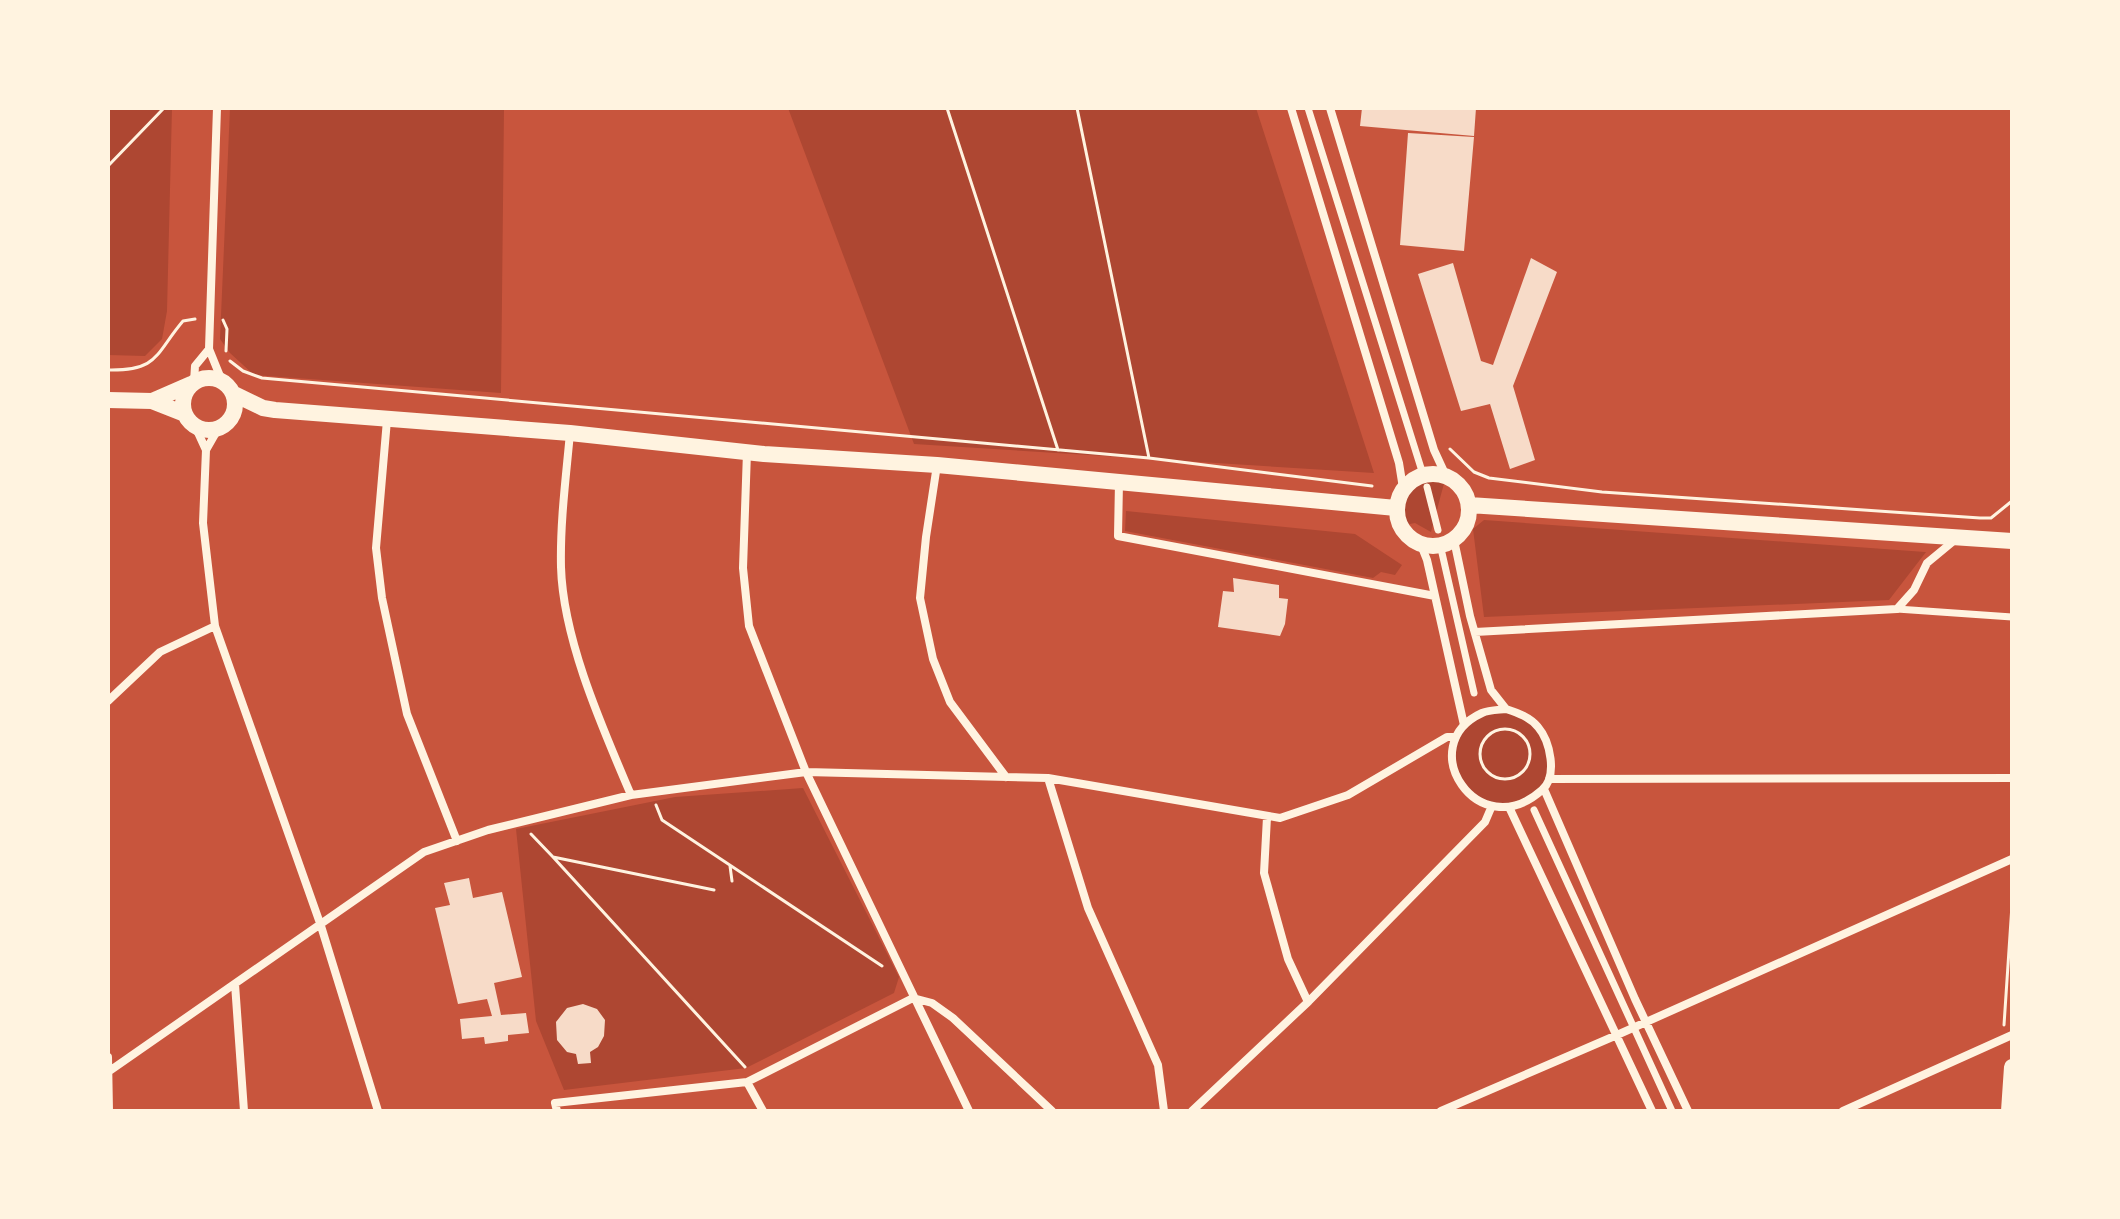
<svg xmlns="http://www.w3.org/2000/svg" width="2120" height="1219" font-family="Cabin,sans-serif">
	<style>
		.green { fill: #ae4732 }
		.building { fill: #f7dbc8 }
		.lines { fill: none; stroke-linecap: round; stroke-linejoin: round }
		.path { stroke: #fff3e0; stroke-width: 3 }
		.pedestrian { stroke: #fff3e0; stroke-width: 7 }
		.minor { stroke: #fff3e0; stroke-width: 8 }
		.secondary { stroke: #fff3e0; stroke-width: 16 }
	</style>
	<rect width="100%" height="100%" fill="#c8553d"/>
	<path class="green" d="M108,108H172L167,311L162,339L145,356L108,355Z
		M230,108H504L501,393L254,375L230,353L220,339Z
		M788,108H1256L1374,473L914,444Z
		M1423,475L1446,476L1431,532L1415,523L1400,526C1395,502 1398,485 1423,475Z
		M1126,511L1355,534L1402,565L1395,575L1381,572L1373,578L1125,531Z
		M1484,520L1925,552H1926L1889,600L1484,617L1473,529Z
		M1506,709L1526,716L1548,744L1549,779L1529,798L1491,807L1456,779V737L1483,712Z
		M803,788L899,977L894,993L746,1068L564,1090L536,1021L516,829L675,797Z"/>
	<path class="building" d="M1362,108H1476L1474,136L1360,126Z
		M1408,133L1474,137L1464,251L1400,245Z
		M1531,258L1557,272L1513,386L1535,460L1510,469L1490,404L1461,411L1418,274L1453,263L1481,361L1493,365Z
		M1233,578L1279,585V598L1288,599L1285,624L1280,636L1218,627L1223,591L1234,592Z
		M469,878L473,898L502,892L522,977L494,983L501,1015L526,1013L529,1033L508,1035V1041L485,1044L484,1037L462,1039L460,1019L492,1016L487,999L458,1004L435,908L450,905L444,883Z
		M583,1004L597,1009L605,1020L604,1036L598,1047L590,1052L591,1063L578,1064L576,1054L567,1052L557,1040L556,1022L567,1008Z"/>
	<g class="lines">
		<path class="path" d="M947,108L1058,450
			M1077,108L1149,458
			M108,166L164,108
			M223,320L227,329L226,351
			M230,361L243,371L262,378L1149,458L1372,486
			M108,370C159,371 155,354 183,321L195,319
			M1450,449L1474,472L1489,478L1602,492L1980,518H1991L2012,501
			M1480 754a25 25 0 1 1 50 0a25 25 0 1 1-50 0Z
			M656,805L662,820L882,966
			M531,834L553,857L714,890
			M553,857L745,1067
			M730,866L732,881
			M2004,1025L2012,905"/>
		<path class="pedestrian" d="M1308,108L1421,468
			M1427,487L1438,530
			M1442,553L1474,693
			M1897,609L2012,617
			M1534,810L1672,1111"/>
		<path class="minor" d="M217,108L209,349L222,381
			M1291,108L1399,463L1403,488
			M1330,108L1434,450L1446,476
			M194,382L195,366L209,349
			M387,420L376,548L382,598L407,714L457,841
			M195,426L206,450L203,523L215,626L321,926L378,1111
			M570,433C566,477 560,522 561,567C563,640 603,729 631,795
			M206,450L218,429
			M747,452L743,568L749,626L806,772L969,1111
			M937,465L926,537L920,598L933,659L950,702L1006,777
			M1119,482L1118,536L1435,596
			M1454,540L1470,616L1491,690L1506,709
			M1421,545L1427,560L1464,725
			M1475,632L1897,609L1914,590L1927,563L1956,539
			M108,701L160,652L215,626
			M1506,709C1518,713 1530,717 1538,727C1550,741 1558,776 1542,790C1478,847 1412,745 1482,713C1489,710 1498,710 1506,709Z
			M1048,778L1088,908L1158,1065L1164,1111
			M1549,779L2012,778
			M1544,789L1635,999L1688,1111
			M1509,807L1652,1111
			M1267,817L1264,873L1288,959L1308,1002
			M235,984L244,1111
			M913,998L932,1003L953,1018L1052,1111
			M108,1057L109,1111
			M108,1072L424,852L488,830L631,795L806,772L1048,778L1280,818L1348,795L1447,737H1456
			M747,1082L763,1111
			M557,1111L555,1103L747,1082L913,998
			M1192,1111L1308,1002L1485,822L1491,808
			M1441,1111L1617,1035L2012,859
			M1843,1111L2012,1035"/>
		<path class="secondary" d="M183 404a26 26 0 1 1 52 0a26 26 0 1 1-52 0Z
			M234,394L263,408L275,410L570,433L764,454L937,465L1396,508
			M108,400L152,401L185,414
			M152,401L191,384
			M1397 510a36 36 0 1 1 72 0a36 36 0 1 1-72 0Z
			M1469,505L2012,541
			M2009,1111L2012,1067"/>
	</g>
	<rect width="2120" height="1219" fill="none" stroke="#fff3e0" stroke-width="220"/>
</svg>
